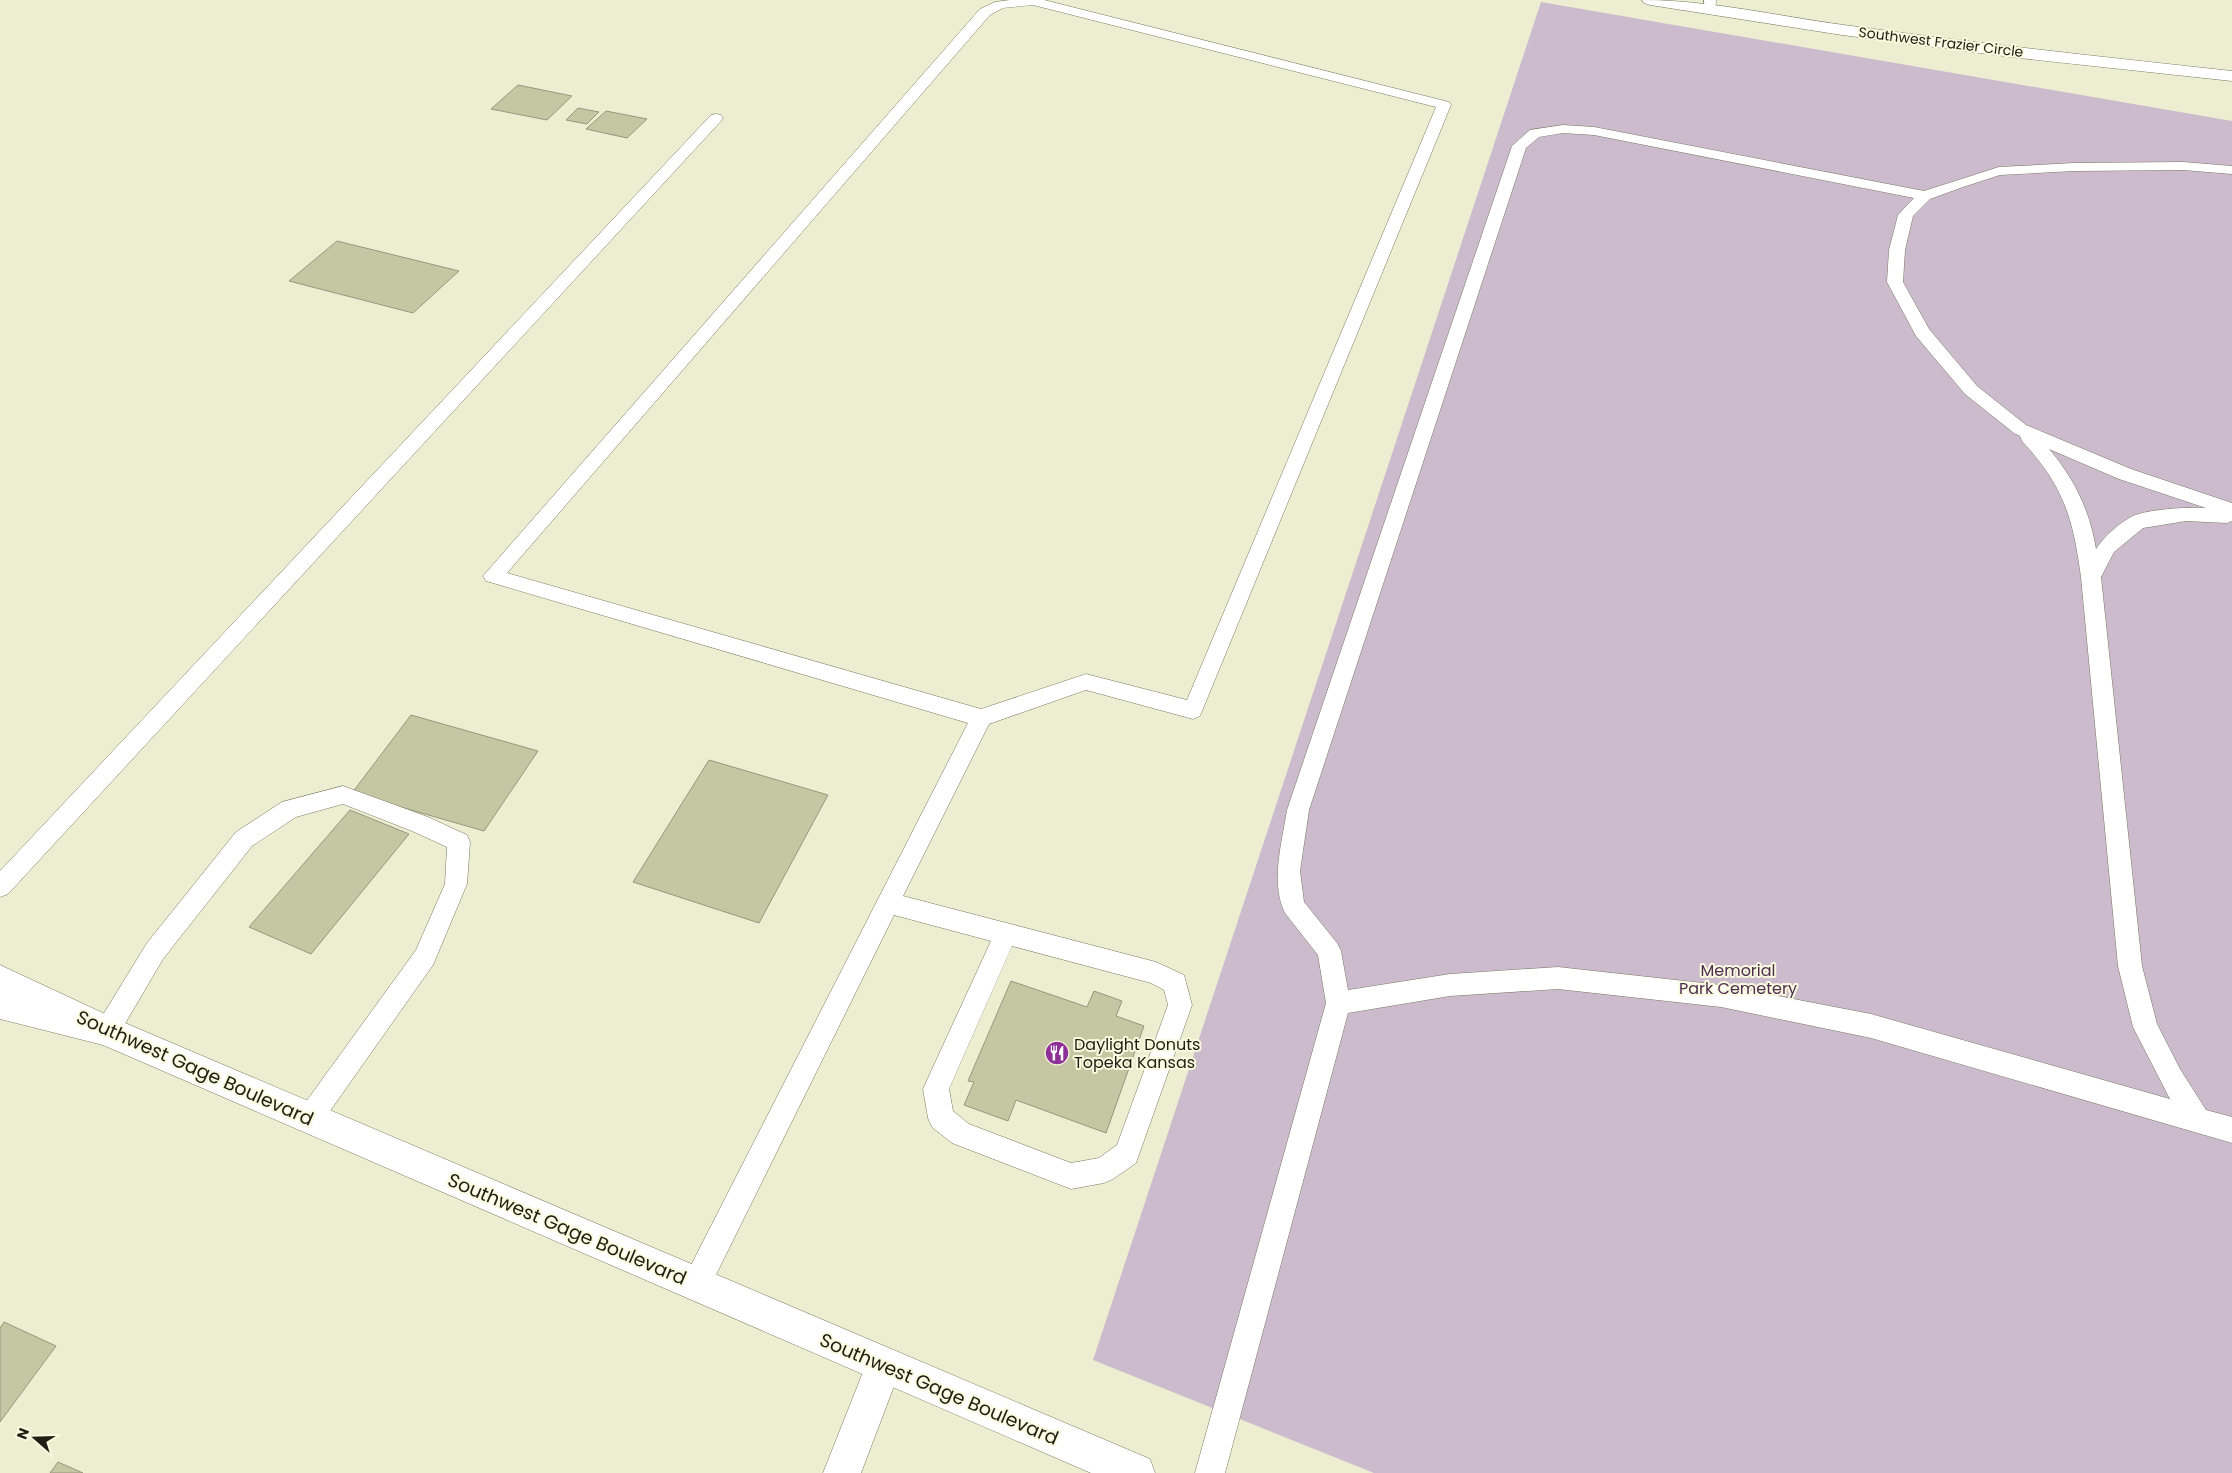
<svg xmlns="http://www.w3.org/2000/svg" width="2232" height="1473" font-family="Poppins,sans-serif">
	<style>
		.green { fill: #ccbbcd }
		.building { fill: #c5c6a2; stroke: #96977d }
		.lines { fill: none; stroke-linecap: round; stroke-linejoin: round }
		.service-casing { stroke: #78785f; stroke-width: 1 }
		.minor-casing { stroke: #78785f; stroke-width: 1 }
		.secondary-casing { stroke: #78785f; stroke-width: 1 }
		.motorway-casing { stroke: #78785f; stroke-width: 1 }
		.service { fill: #fff; fill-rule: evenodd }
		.minor { fill: #fff; fill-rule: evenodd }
		.secondary { fill: #fff; fill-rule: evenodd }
		.motorway { fill: #fff; fill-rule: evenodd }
		.labels { text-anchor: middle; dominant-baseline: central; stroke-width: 4; stroke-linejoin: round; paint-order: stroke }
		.far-street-label { font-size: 14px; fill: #1e1e14; stroke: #f9fade }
		.park-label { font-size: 16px; fill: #4f2c52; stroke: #f9fade }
		.poi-label { font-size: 16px; fill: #1e1e14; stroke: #f9fade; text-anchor: start }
		.near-street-label { font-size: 19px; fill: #1e1e14; stroke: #f9fade }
	</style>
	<rect width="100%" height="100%" fill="#ecedd1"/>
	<path class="green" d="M1541,2L2232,121V1473H1374L1093,1360Z"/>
	<path class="building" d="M518,85L572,96L547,120L491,109Z
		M578,108L599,112L587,124L566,120Z
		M606,111L647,119L627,138L586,129Z
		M337,241L459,271L413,313L289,281Z
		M411,715L538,751L484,831L352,793Z
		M709,760L828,795L759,923L633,882Z
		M350,810L409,834L311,954L249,927Z
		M1011,981L1087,1007L1094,991L1122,1001L1116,1016L1144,1026L1106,1133L1016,1100L1008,1121L964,1105L974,1082L968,1081Z
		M4,1322L56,1346L0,1422V1328Z
		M58,1462L83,1473H50Z"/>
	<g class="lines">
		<g class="service-casing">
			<path id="service" d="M1010,0H1044L1449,102L1451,105L1200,716L1193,719L1086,690L989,724L903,896L1156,962L1184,975L1192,1005L1136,1163L1113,1179L1104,1183L1071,1189L952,1143L932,1127L928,1118L923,1089L991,941L894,915L706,1295L696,1299L686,1295L682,1285L686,1275L968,723L493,583L486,581L483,576L980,9L995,2ZM1033,5L1436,107L1187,700L1086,674L981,709L507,573L990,15L1003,8ZM1012,946L1151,983L1164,990L1168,1005L1117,1145L1099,1158L1071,1163L969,1124L953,1111L949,1089Z
				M1704,0H1716L1715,13H1705Z
				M716,114L721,115L723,118L721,121L8,894L0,897V871L711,115Z
				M1563,125L1594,127L1924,191L1999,167L2074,163L2183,162L2232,166V174L2183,170L2074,171L2000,175L1963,187L1930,199L1913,216L1905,250L1903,282L1929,329L1977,386L2026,425L2131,469L2232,503V521L2227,523L2186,521L2143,528L2114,552L2101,577L2142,966L2157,1024L2180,1069L2206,1110L2232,1117V1143L1871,1038L1721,1007L1558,989L1450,996L1348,1013L1225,1473H1195L1326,1003L1318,955L1285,913C1270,882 1282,843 1287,810L1512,146L1530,130ZM1563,133L1594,135L1914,198L1898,215L1889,250L1887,282L1916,336L1965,394L2014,433L2020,436L2022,441C2064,486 2073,518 2081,577L2118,966L2133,1027L2170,1099L1871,1014L1721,985L1558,967L1450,974L1348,990L1341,951L1337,943L1304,902L1300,871L1309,810L1526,148L1539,137ZM2049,449L2119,479L2206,508C2189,507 2146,509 2131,517C2119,523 2103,538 2096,549C2090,511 2074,478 2049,449Z
				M343,786L428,817L467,835L470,842L467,884L433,965L318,1128L309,1132L300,1128L296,1119L300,1110L416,950L445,884L447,847L412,831L343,804L296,817L252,846L163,959L116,1039L107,1043L98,1039L95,1031L98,1023L147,943L236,832L282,802Z"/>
		</g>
		<g class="minor-casing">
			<path id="minor" d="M1642,0C1710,0 1777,16 1844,25C1973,43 2103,57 2232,71V81L2019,58L1842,35L1650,5L1644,3Z
				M884,1347L897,1352L902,1365L861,1473H823L871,1352Z"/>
		</g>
		<g class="secondary-casing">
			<path id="secondary" d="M0,965L118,1020L1150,1459L1155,1473H1091L96,1042L0,996Z"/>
		</g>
		<g class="motorway-casing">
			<path id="motorway" d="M0,989L107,1016L118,1020L123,1031L118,1042L107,1046L0,1019Z"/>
		</g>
		<use href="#service" class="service"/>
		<use href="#minor" class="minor"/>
		<use href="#secondary" class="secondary"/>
		<use href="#motorway" class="motorway"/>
	</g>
	<defs>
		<g id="restaurant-disc" transform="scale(1.25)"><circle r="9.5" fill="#8f2f98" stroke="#f9fade"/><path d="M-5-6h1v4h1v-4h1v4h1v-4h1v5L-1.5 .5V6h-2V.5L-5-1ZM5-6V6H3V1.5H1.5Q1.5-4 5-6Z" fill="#fff"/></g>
	</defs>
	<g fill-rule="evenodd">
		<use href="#restaurant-disc" x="1057" y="1053"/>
	</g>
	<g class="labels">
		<g class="far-street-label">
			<text transform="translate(1941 42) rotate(7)">Southwest Frazier Circle</text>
		</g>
		<g class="park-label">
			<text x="1738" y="970">Memorial<tspan x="1738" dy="18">Park Cemetery</tspan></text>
		</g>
		<g class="poi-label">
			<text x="1074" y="1044">Daylight Donuts<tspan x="1074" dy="18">Topeka Kansas</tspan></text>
		</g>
		<g class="near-street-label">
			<text transform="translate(195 1068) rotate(24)">Southwest Gage Boulevard</text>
			<text transform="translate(567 1229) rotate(23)">Southwest Gage Boulevard</text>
			<text transform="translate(939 1389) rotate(23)">Southwest Gage Boulevard</text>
		</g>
	</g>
	<g transform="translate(35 1438) rotate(290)" stroke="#f9fade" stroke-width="4" paint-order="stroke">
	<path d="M0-4L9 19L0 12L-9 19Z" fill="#1e1e14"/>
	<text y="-8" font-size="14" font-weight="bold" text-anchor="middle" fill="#1e1e14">N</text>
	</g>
</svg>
